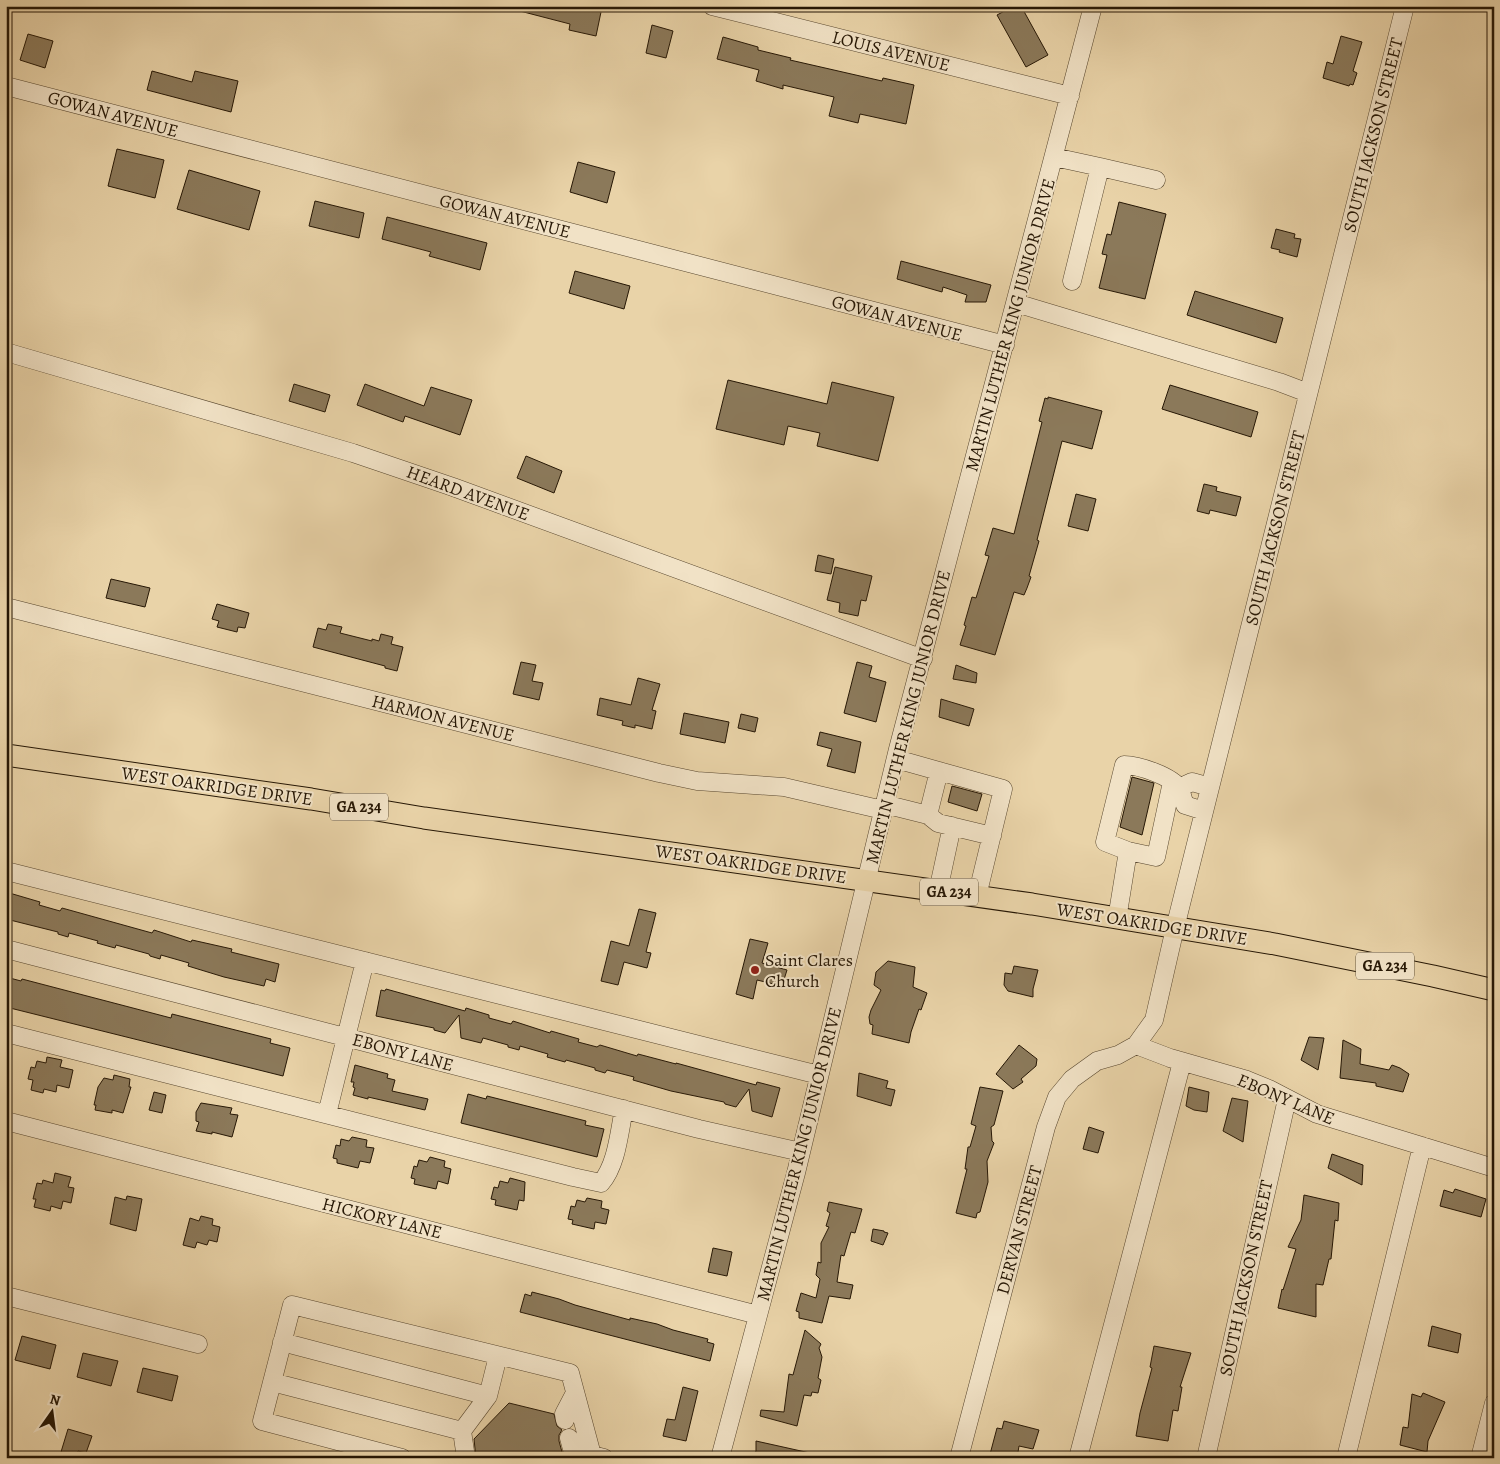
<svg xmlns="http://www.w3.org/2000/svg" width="1500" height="1464" font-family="Alegreya,serif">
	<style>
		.building { fill: #8b795a; stroke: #261705 }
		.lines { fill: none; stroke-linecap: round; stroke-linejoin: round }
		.minor-casing { stroke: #57462e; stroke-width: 19 }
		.major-casing { stroke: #261705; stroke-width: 23 }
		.minor { stroke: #f1e2c6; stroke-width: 18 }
		.major { stroke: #e9d3a8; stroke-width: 21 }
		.poi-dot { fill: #8f2418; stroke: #f1e2c6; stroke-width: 2 }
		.labels { text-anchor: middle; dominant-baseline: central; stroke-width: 4; stroke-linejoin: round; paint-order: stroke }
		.shield { fill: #f1e2c6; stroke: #63543f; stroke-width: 1 }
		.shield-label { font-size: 16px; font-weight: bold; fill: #261705 }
		.street-label { font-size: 18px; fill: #261705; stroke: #f1e2c6 }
		.poi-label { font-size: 18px; fill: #261705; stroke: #f1e2c6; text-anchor: start }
	</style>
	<rect width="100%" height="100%" fill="#e9d3a8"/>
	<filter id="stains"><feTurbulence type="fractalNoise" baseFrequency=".004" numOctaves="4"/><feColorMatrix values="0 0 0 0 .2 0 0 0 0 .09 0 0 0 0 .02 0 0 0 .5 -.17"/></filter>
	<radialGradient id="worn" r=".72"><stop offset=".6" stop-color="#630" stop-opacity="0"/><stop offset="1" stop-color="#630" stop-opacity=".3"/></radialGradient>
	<path class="building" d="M516,6H574L601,12L596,36L569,30L570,24L516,10Z
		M1014,6H1021L1048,55L1026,67L997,15Z
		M652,25L673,31L666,58L646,53Z
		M28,34L53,41L45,68L20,60Z
		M1341,36L1362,42L1353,71L1357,73L1353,85L1350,84L1349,86L1323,78L1327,62L1333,64Z
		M723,37L758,47V50L791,58L790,60L882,81L883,78L914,85L906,124L860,114L858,123L829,116L834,97L783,85V89L756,81L759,70L717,59Z
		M152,71L192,82L195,71L238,81L231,112L147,90Z
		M117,149L164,160L155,198L108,186Z
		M578,162L615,172L607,203L570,192Z
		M189,170L260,191L249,230L177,209Z
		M315,201L364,213L359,238L309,226Z
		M1119,202L1166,214L1145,299L1099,288L1107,255L1102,254L1107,234L1111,235Z
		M387,217L487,243L480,270L429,256L431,252L382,239Z
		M1276,229L1295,234L1294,238L1301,239L1297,257L1279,252L1280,250L1271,248Z
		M901,261L991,285L986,302H965L967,295L943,287L942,292L897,279Z
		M575,271L630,286L624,309L569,293Z
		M1195,291L1283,318L1276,343L1187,315Z
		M728,380L827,404L832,382L894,397L878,461L817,446L820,433L788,426L784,445L716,429Z
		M294,384L330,395L325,412L289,401Z
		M365,384L424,406L431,387L472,400L460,435L405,416L403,422L357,405Z
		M1170,385L1258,412L1251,437L1162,409Z
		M1048,397L1102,411L1092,449L1062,441L1037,540L1039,541L1029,576L1031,577L1027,588L1024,595L1014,592L995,655L960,645L966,626L964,625L972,597L976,598L989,556L985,555L993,528L1014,534L1042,422L1039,421L1045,398L1048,399Z
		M526,456L562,471L554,493L517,478Z
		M1204,484L1217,487L1216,491L1241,497L1236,516L1210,510L1209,514L1197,511Z
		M1076,494L1096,499L1088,531L1068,526Z
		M818,555L834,559L831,574L815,571Z
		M835,567L872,576L866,601L861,600L858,616L839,612L840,603L827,600Z
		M111,579L150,588L145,607L106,598Z
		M217,604L249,613L245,628L238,627L237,632L217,627L219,621L212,619Z
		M328,624L342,627L340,633L372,641V639L379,641L381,634L393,637L391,644L403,647L397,671L385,668V666L313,647L318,628L326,630Z
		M521,662L536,665L532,681L543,683L539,700L513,694Z
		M857,662L872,666L869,677L886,682L876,722L844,713Z
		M956,665L977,673L976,683L953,679Z
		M638,678L660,684L652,710L656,711L652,729L635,725V728L622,725L623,721L597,715L600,698L631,705Z
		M941,699L974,709L969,726L939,717Z
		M684,713L729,722L725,743L680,734Z
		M741,714L758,718L755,732L738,728Z
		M820,732L861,742L855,773L827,766L832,749L817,745Z
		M1132,777L1154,783L1142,835L1120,827Z
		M952,786L982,794L977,811L948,802Z
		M6,892L40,902L39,905L60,911L62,908L152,933L154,930L191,942L192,940L232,949L231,952L279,964L275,982L266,979L264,986L224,977L188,966L189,963L161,955L160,959L150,956L149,954L116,945L115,948L97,943L98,941L69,933L68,937L58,934V932L6,919Z
		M639,909L656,913L646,952L651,953L647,968L624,962L618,985L601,981L611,941L629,946Z
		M750,939L768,943L762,963L787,970L782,986L757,980L753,999L736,994Z
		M888,961L915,967L913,987L927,993L921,1010L919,1009L911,1032L909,1043L872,1034L873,1025L870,1024L869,1017L871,1010L881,990L874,985L876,972Z
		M1014,966L1038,970L1033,989V997L1008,991L1004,985L1005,973L1012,974Z
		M6,977L21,981L22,979L171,1018L172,1014L271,1039L270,1043L290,1048L283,1076L6,1007Z
		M386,989L465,1011L466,1008L489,1015V1018L511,1024L513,1021L550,1033L551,1031L579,1039L578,1042L597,1047L600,1045L637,1056L638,1054L676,1064V1063L756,1085L757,1082L780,1088L772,1117L752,1111L749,1089L736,1107L725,1104L724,1102L671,1091L633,1080L634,1077L607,1070L605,1073L595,1070V1068L566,1060L565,1062L547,1057L548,1054L520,1046L519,1050L508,1047V1045L483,1038L481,1043L461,1038L459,1015L445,1033L434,1030V1028L376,1016L381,990L385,991Z
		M1309,1037L1324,1038L1318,1070L1301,1060Z
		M1343,1040L1361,1049L1360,1064L1389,1070L1392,1065L1400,1068L1409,1074L1403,1092L1376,1086V1083L1340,1078Z
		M1019,1045L1037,1059L1036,1066L1021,1079L1023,1082L1013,1089L996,1074Z
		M47,1057L62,1060L60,1067L73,1070L69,1088L57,1085L56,1092L44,1089L43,1093L31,1090L33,1080L28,1079L31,1067L35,1068L37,1061L46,1063Z
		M355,1065L388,1074L387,1078L395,1080L392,1091L428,1099L425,1110L368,1097V1099L353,1095L355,1088L353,1087L354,1082H351Z
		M859,1073L888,1081L886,1088L895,1090L891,1106L857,1096Z
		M114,1075L130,1079L129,1087H131L123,1113L112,1110V1113L95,1110L96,1105H94L98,1087L104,1078L113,1080Z
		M980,1087L1003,1091L994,1125L991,1127L992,1141L994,1143L987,1161L988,1182L980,1212L977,1213L976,1218L956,1213L967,1169H965L968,1147H970L976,1126L971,1124Z
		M1189,1087L1209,1092L1207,1112L1194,1110L1186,1106Z
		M154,1092L166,1095L162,1113L149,1110Z
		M468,1094L486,1099L487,1096L586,1121L585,1125L604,1129L597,1157L461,1123Z
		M1232,1098L1248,1101L1243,1142L1223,1131Z
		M201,1103L232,1108L230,1114L238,1115L232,1137L212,1132V1134L196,1131L199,1122L196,1121V1112Z
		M1089,1127L1104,1132L1098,1153L1083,1149Z
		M352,1137L367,1140L366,1147L374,1148L370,1163L360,1161L358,1168L337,1163V1159L333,1158L336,1145L340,1146L341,1139L349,1141Z
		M1332,1154L1363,1165L1362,1185L1328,1168Z
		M430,1157L445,1161L444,1167L451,1169L448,1184L438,1181L436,1189L414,1184L415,1179L411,1178L414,1166L417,1167L419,1160L427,1162Z
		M55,1173L71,1177L68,1187L74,1188L71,1203L63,1201L61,1209L51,1206L50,1211L34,1207L36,1199H33L37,1183L42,1184L43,1180L53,1183Z
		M510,1178L525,1182L524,1201L519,1200L517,1210L495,1205L496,1200L491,1199L494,1187L498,1188L500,1181L508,1183Z
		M1455,1189L1486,1199L1481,1217L1440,1206L1444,1190L1453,1193Z
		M1304,1195L1339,1203L1338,1221L1335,1220L1331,1259H1329L1323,1285L1316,1284V1317L1278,1308L1282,1289L1283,1290L1296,1249L1288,1247L1301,1220Z
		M127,1196L142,1199L136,1231L110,1224L115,1197L126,1200Z
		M587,1198L602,1201L601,1208L609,1210L606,1224L595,1222L594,1229L572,1224L573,1220L568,1219L571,1206L575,1207L577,1200L585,1202Z
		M829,1202L862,1209L855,1233L851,1232L844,1256L841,1255L837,1282L853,1285L850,1299L829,1296L822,1323L799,1318V1312L796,1311L801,1293L816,1298L820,1279L816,1275L818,1262L821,1263V1243L829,1227L826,1226L830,1213L827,1211Z
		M201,1216L213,1219L212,1225L220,1227L217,1242L209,1240L207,1245L197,1242L195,1248L183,1245L190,1218L199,1221Z
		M873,1229L884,1231V1232L888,1233L883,1245L871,1241Z
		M713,1248L732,1252L727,1276L708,1272Z
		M532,1292L559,1299L575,1305L630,1320V1318L657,1324L673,1330L708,1339L707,1342L714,1344L710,1361L520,1312L525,1294L531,1296Z
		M1432,1326L1461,1334L1458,1353L1428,1346Z
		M805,1330L821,1344L819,1348L822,1357L818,1378L821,1380L818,1393L812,1392L811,1396L804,1395L797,1426L760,1416L761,1410L784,1412L789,1374L793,1375Z
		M22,1336L56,1345L50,1369L15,1360Z
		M1154,1346L1191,1353L1180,1387H1182L1178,1411L1173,1410L1168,1441L1136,1436L1140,1413L1152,1368L1150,1367Z
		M83,1353L118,1361L111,1386L77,1377Z
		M143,1368L178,1376L172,1401L137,1392Z
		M683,1387L698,1391L686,1441L663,1436L667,1419L675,1420Z
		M1423,1393L1445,1402L1428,1441L1427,1452L1400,1445L1403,1427L1408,1428L1412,1394L1421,1397Z
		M509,1403L554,1414L557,1426L562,1430L559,1435V1441L562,1452L566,1458H476L474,1439Z
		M1004,1421L1039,1430L1033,1449L1019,1446L1017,1458H989L997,1428L1002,1429Z
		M68,1429L92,1436L86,1453L78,1451L76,1457L61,1452Z
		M756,1441L810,1453L809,1458H753L756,1451Z"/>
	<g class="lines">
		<g class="minor-casing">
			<path id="minor" d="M712,6L1070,96
				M6,86L1005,345
				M1054,157L1100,167L1072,281
				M1100,167L1156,180
				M1016,303L1279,382L1308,393
				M6,352L353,453L453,487L923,659
				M6,607L659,773L697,781L784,787L883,810
				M896,759L1003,789L977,896
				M1179,788L1192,782L1210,787
				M884,804L928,815L938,823L992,836
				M928,815L939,771
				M1128,851L1105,842L1124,765C1138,765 1172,776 1180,789C1182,794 1183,800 1185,805L1204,811
				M6,871L819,1075
				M938,891L952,826
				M1117,919L1128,851L1156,857L1172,782
				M6,949L699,1129L801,1152
				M6,1033L573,1177L601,1183C617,1164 619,1133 624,1109
				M1136,1045L1170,1058L1247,1080L1269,1089L1317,1114L1494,1168
				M327,1114L365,961
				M6,1121L758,1315
				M6,1296L198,1344
				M282,1342L488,1396
				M272,1382L462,1431
				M565,1420L564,1414L575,1393
				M569,1438L572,1449L592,1455L589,1458
				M402,1458L262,1421L292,1305L570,1373L592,1455L604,1458
				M466,1458L462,1431L488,1396L498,1356
				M720,1458L796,1173L898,749L1093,6
				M959,1458L1046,1127L1057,1097L1072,1079L1097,1061L1118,1055L1136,1045L1154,1020L1175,928L1405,6
				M1078,1458L1182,1062
				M1206,1458L1287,1099
				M1346,1458L1422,1146
				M1480,1458L1494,1403"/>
		</g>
		<g class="major-casing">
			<path id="major" d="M6,755L311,799L424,818L1032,904L1275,944L1433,976L1494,990"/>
		</g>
		<use href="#minor" class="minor"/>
		<use href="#major" class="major"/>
	</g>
	<circle class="poi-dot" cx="755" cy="970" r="5"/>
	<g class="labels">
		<g class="shield">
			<rect x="330" y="793.5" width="58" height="27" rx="4"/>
			<rect x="920" y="878.5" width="58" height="27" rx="4"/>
			<rect x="1356" y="952.5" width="58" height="27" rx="4"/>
		</g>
		<g class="shield-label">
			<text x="359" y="807">GA 234</text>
			<text x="949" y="892">GA 234</text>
			<text x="1385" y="966">GA 234</text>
		</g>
		<g class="street-label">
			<text transform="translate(891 51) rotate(14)">LOUIS AVENUE</text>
			<text transform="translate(113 114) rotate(15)">GOWAN AVENUE</text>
			<text transform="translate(1373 135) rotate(-76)">SOUTH JACKSON STREET</text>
			<text transform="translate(505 216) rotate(14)">GOWAN AVENUE</text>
			<text transform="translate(897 318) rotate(15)">GOWAN AVENUE</text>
			<text transform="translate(1010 325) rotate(-75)">MARTIN LUTHER KING JUNIOR DRIVE</text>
			<text transform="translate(468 493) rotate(20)">HEARD AVENUE</text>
			<text transform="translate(1275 528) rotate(-76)">SOUTH JACKSON STREET</text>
			<text transform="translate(908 717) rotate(-76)">MARTIN LUTHER KING JUNIOR DRIVE</text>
			<text transform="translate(443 718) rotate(14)">HARMON AVENUE</text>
			<text transform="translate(217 786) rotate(8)">WEST OAKRIDGE DRIVE</text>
			<text transform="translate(751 864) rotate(8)">WEST OAKRIDGE DRIVE</text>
			<text transform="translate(1152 924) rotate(9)">WEST OAKRIDGE DRIVE</text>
			<text transform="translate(403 1052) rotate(15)">EBONY LANE</text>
			<text transform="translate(1286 1099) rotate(23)">EBONY LANE</text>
			<text transform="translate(799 1154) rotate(-76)">MARTIN LUTHER KING JUNIOR DRIVE</text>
			<text transform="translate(382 1218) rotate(14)">HICKORY LANE</text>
			<text transform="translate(1019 1230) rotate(-75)">DERVAN STREET</text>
			<text transform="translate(1246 1278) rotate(-78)">SOUTH JACKSON STREET</text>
		</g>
		<g class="poi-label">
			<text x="765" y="960">Saint Clares<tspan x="765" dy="21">Church</tspan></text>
		</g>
	</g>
	<rect width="1500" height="1464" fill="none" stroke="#e9d3a8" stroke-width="25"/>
	<rect x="8" y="8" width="1485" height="1449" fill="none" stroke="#261705" stroke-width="2.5"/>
	<rect x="12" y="12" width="1475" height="1439" fill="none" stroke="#261705"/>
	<g transform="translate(52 1412) rotate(14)" stroke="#f1e2c6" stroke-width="4" paint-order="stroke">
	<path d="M0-4L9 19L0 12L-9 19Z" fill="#261705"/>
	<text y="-8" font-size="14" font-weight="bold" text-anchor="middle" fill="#261705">N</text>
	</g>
	<rect width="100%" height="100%" filter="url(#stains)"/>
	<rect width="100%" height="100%" fill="url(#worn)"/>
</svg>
